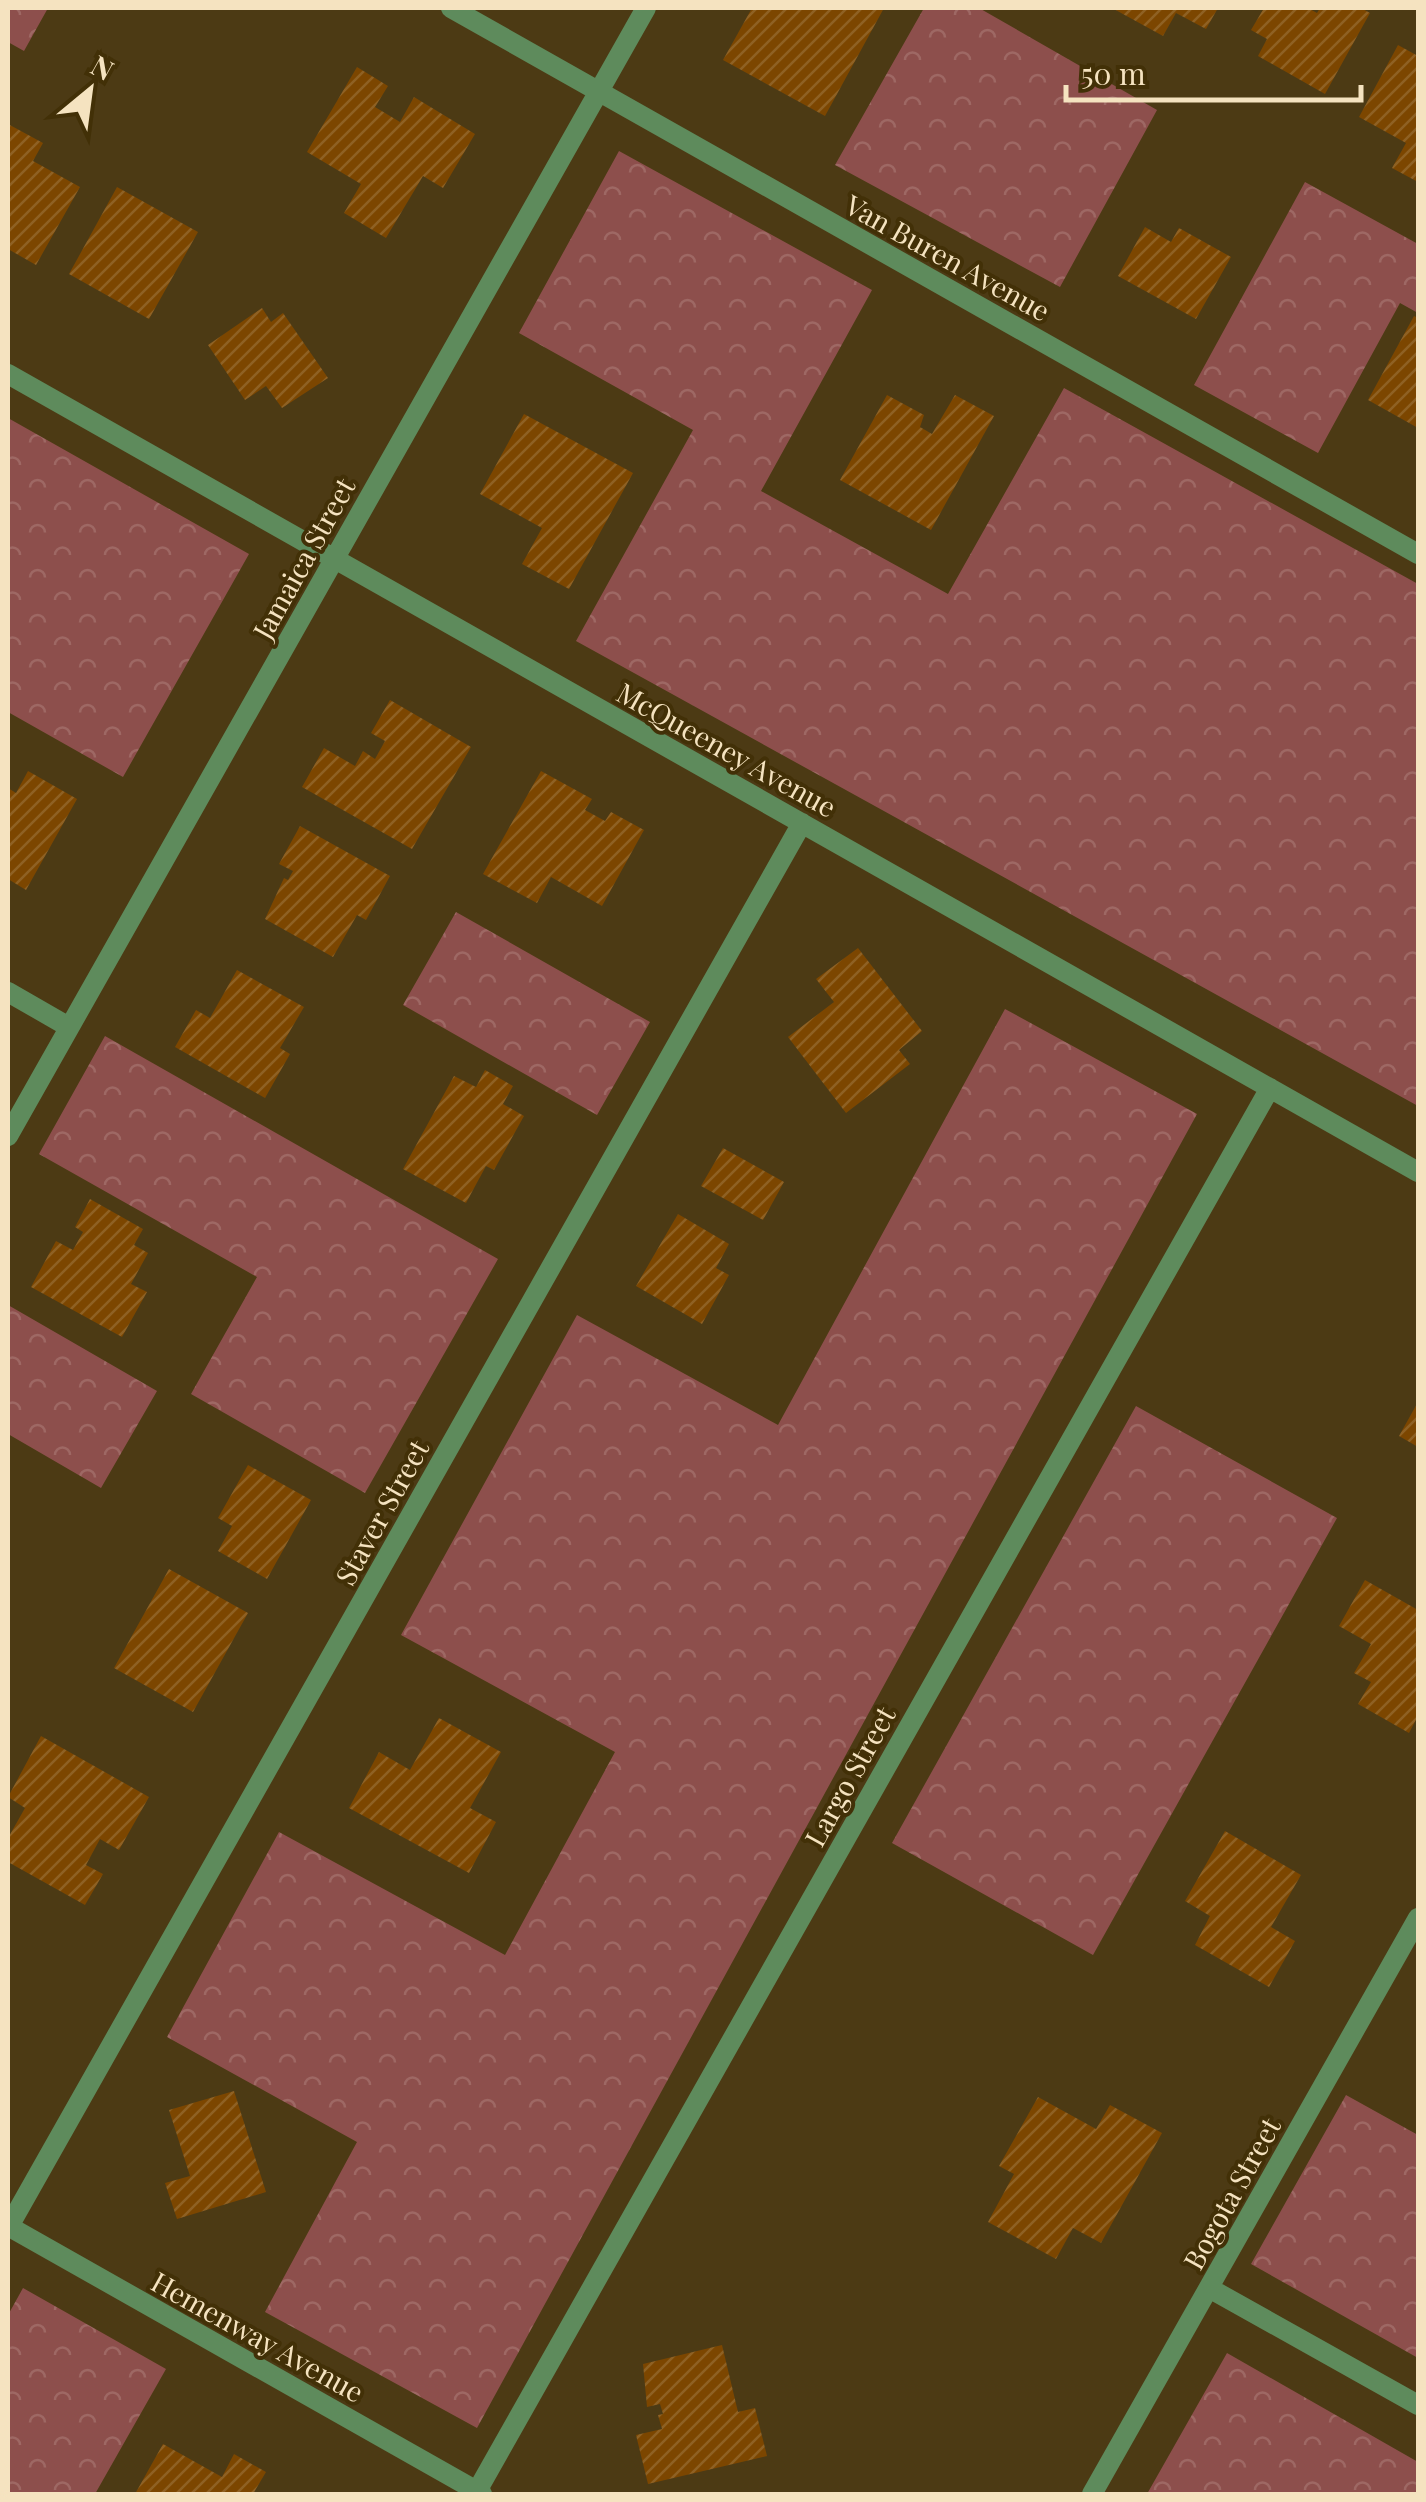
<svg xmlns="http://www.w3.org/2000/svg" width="1426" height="2502" font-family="'Playfair Display',serif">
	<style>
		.forest { fill: url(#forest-crowns) }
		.building { fill: url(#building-hatch) }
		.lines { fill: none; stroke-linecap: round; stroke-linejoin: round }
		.minor { stroke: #5e8b5c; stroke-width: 20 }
		.labels { text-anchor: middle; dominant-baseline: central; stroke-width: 8; stroke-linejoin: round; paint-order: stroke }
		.street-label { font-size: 28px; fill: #f5e3c0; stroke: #423007 }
	</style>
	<defs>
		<pattern id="forest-crowns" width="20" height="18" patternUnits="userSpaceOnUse" patternTransform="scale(2.5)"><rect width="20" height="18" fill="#8d4f4c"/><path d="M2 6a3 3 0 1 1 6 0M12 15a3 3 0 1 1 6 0" fill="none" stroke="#9e6864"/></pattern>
		<pattern id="building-hatch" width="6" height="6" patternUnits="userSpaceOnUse" patternTransform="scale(2.5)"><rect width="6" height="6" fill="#7c4600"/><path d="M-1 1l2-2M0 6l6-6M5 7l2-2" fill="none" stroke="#8f6123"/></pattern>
	</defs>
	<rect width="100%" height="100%" fill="#4c3a14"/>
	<path class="forest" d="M8,8H48L24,51L8,42Z
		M924,8H979L1157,110L1060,287L835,165Z
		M619,151L872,290L761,491L948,594L1064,388L1418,584V1106L576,641L693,430L519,333Z
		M1305,182L1418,244V313L1400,303L1318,453L1194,385Z
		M8,418L249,554L123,777L8,712Z
		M456,912L650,1022L597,1115L403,1005Z
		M1005,1009L1197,1114L477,2428L265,2312L357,2142L167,2037L279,1832L505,1955L615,1752L401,1635L577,1315L778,1425Z
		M105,1036L498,1259L365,1493L191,1394L257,1277L39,1154Z
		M8,1305L157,1391L101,1488L8,1434Z
		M1136,1406L1337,1518L1093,1955L892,1843Z
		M1346,2095L1418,2135V2358L1251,2264Z
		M23,2288L166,2369L95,2494H8V2315Z
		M1227,2353L1418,2462V2494H1147Z"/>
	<path class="building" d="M752,8H884L825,116L723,60Z
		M1112,8H1218L1206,29L1176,13L1163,36Z
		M1264,8H1308L1317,13L1320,8H1361L1370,13L1325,94L1258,56L1267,39L1251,30Z
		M1398,45L1418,56V182L1392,168L1406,143L1359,117Z
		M357,67L388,86L375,107L400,122L414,97L475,134L443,188L423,176L386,238L344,213L361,184L307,152Z
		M8,124L43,143L33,161L80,187L36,265L8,249Z
		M117,187L198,232L149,319L69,274Z
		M1145,227L1171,242L1179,228L1231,257L1196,319L1118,276Z
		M262,308L271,322L283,313L328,378L282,408L266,386L245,400L208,345Z
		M1414,316L1418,318V428L1368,400Z
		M887,395L924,415L920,427L932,434L955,395L994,416L931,530L840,480Z
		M524,414L633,473L569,589L522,564L542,528L480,494Z
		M390,700L471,747L412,849L302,787L324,748L355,766L363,751L375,759L385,741L371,733Z
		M28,771L77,799L26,890L8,879V788L16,793Z
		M541,771L592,799L585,810L605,821L611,812L644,830L602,906L551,877L537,903L483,874Z
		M300,826L390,876L366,920L357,915L333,957L265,919L284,878L288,880L293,871L279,864Z
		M858,948L922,1031L899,1050L910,1064L846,1113L788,1037L834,1002L816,979Z
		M237,970L304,1007L280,1048L290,1054L265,1098L175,1047L196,1010L210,1018Z
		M485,1070L513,1086L503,1104L524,1116L494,1170L486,1166L466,1203L403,1169L454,1076L476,1087Z
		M723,1148L784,1182L763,1220L701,1186Z
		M90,1199L143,1229L134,1245L148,1253L131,1284L147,1292L122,1337L31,1287L56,1241L73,1250L83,1232L75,1227Z
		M678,1214L729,1244L716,1268L729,1275L702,1324L636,1286Z
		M1418,1402V1447L1399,1436Z
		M248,1465L311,1500L267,1579L218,1551L232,1526L218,1518Z
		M169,1569L248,1613L193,1712L114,1668Z
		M1365,1580L1418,1610V1716L1409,1733L1358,1704L1371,1682L1354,1673L1371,1644L1339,1626Z
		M439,1718L501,1752L470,1808L496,1822L469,1873L349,1808L379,1752L410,1770Z
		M41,1736L149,1797L119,1850L100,1839L86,1865L103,1874L85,1905L8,1862V1838L25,1808L8,1797Z
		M1225,1831L1301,1875L1271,1927L1295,1941L1269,1987L1195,1945L1210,1916L1185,1901Z
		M234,2091L266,2192L177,2219L165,2183L190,2176L169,2110Z
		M1038,2097L1096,2129L1110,2105L1162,2133L1101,2243L1073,2228L1056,2259L988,2222L1014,2174L999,2166Z
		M722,2345L738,2412L755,2408L767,2456L648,2484L636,2435L662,2429L658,2415L663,2414L660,2404L647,2407L643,2364Z
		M163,2444L222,2477L234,2454L266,2472L253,2494H135Z"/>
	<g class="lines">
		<path class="minor" d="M451,8L1418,554
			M8,374L1418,1172
			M8,992L69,1027
			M8,1136L646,8
			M8,2226L482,2494
			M8,2228L802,823
			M1209,2288L1418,2405
			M477,2491L1270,1088
			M1092,2494L1418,1918"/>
	</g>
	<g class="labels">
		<g class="street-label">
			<text transform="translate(948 257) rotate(29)">Van Buren Avenue</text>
			<text transform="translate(303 558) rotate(-61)">Jamaica Street</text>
			<text transform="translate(727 749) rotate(29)">McQueeney Avenue</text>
			<text transform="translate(381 1512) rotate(-61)">Staver Street</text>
			<text transform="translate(849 1776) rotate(-61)">Largo Street</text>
			<text transform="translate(1231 2193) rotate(-61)">Bogota Street</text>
			<text transform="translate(258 2336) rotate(29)">Hemenway Avenue</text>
		</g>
	</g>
	<rect width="1426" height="2502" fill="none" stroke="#f5e3c0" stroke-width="20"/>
	<g transform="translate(90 90) rotate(29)" stroke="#423007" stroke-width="8" paint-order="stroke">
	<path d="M0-8L18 38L0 25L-18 38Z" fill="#f5e3c0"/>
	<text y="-15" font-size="28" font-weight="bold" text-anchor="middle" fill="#f5e3c0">N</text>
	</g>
	<path d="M1066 85v15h295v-15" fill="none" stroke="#f5e3c0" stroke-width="5"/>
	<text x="1081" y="85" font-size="30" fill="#f5e3c0" stroke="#423007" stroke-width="8" paint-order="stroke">50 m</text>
</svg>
